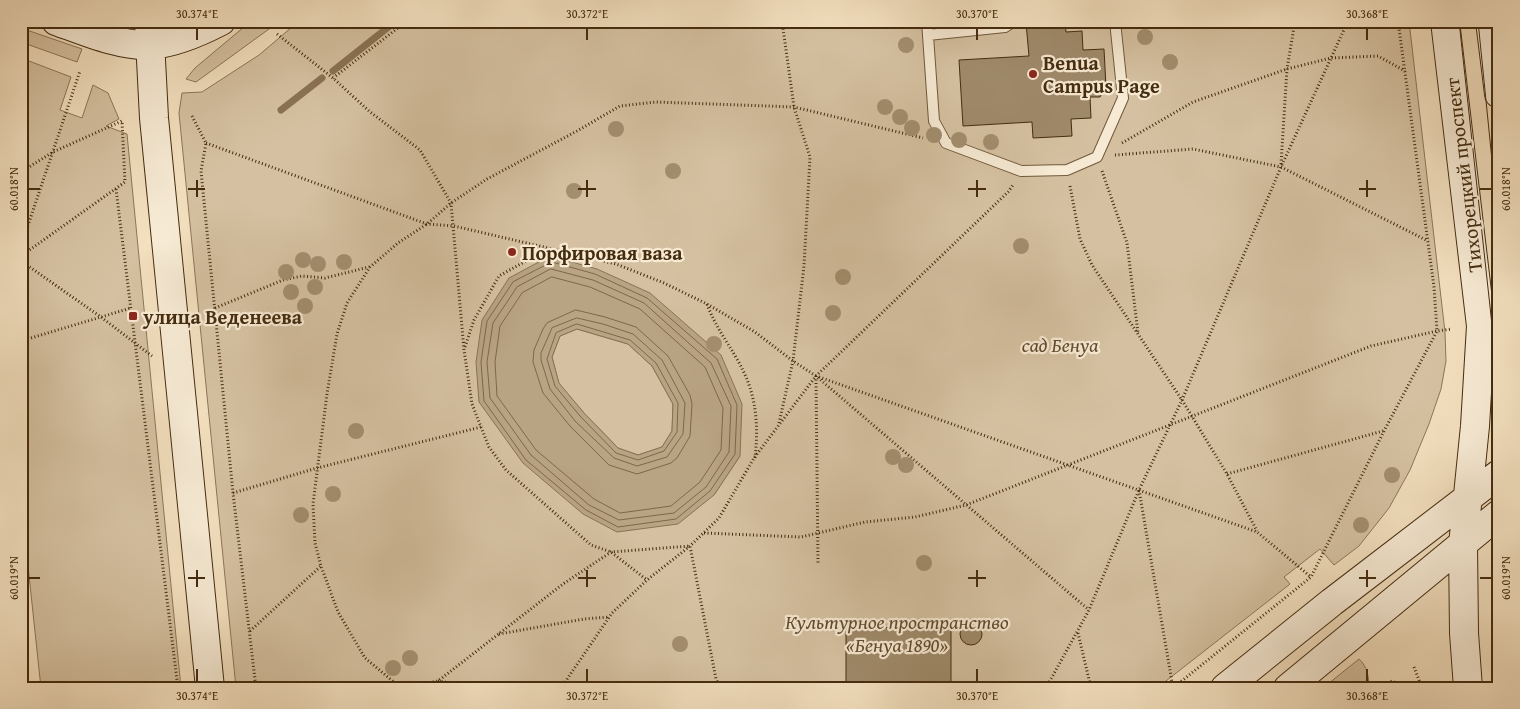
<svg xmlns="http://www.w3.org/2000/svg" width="1520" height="709" font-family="'Gentium Book Plus',serif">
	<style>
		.green { fill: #d5c1a1; stroke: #8d7658; fill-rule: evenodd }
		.water { fill: #b8a383; stroke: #8a7354; fill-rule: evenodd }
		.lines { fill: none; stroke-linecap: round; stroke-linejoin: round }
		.shore { stroke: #7e6848; stroke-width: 1 }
		.stream { stroke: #8a7354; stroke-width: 7 }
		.building { fill: #9f8a6a; stroke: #452c0e }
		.lane-casing { stroke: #70593a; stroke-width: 12 }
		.secondary-casing { stroke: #452c0e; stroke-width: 30 }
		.path { stroke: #452c0e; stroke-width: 3; stroke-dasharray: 1 2.5; stroke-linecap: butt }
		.lane { stroke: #f7ebd5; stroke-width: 10 }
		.secondary { stroke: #f7ebd5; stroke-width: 28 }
		.tram { stroke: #452c0e; stroke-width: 1 }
		.tree { fill: #a38e6e }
		.ticks { fill: none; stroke: #452c0e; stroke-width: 2 }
		.poi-dot { fill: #8f2418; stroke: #f7ebd5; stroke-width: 2 }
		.labels { text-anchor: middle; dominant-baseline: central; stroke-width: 4.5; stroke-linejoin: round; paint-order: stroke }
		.poi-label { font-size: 20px; font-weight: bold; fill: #452c0e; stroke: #f7ebd5; text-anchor: start }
		.street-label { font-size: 20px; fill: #452c0e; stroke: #f7ebd5 }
		.park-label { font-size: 20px; font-style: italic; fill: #624a2b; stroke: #f7ebd5 }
		.neatline { fill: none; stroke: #452c0e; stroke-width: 2 }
		.ticks-label { font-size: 12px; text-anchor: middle; fill: #452c0e }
	</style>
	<rect width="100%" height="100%" fill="#f3e0bf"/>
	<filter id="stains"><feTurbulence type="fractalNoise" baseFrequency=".004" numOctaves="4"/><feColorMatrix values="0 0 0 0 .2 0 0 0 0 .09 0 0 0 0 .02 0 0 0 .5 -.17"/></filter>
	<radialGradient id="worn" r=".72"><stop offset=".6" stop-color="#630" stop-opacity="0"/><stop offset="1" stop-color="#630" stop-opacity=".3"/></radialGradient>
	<path class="green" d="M251,21H280L196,82L186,79L195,68Z
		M299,21H666L682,25L700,21H1409L1445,332L1446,361L1441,389L1429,424L1410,470L1389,508L1359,546L1334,565L1320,549L1284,577L1290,584L1157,688H236L179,113L182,93L202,92L259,55ZM597,269L740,456L714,495L479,402Z
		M21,28L82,49L77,62L21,42Z
		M21,58L71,77L60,110L82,118L93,85L108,93L119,119L106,126L127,134L181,688H41L21,500Z
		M577,329L628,344L652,366L673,404L672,431L662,447L638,455L618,448L584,413L559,384L552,357L560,336Z
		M1359,659C1367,666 1369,677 1369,688H1323Z"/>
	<path class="water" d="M550,256L597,269L650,293L721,355L742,404L740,456L714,495L678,524L617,532L583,514L523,463L479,402L476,362L482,320L509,278ZM577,329L628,344L652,366L673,404L672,431L662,447L638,455L618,448L584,413L559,383L552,357L560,336Z"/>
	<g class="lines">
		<path class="shore" d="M552,262L595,274L647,298L717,359L737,405L735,454L710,491L676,519L618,527L586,510L526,460L484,401L481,362L487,321L513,282Z
			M551,269L593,280L644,303L711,363L731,406L729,452L706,487L674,513L619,520L589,505L531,455L490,398L487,362L493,323L517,287Z
			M552,277L590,287L640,309L705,367L723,408L721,450L700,482L671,506L620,513L594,499L536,450L497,396L495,362L500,326L522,293Z
			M576,310L605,317L636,327L668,356L690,395L692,404L690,436L677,458L671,463L637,474L609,465L570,426L543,393L533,362L534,350L543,329L547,323Z
			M577,318L603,324L633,334L662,360L685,403L683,434L667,457L637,466L614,458L575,421L550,389L541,360V353L552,328Z
			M577,324L630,340L656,363L678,403L677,432L664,451L638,460L616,453L580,416L555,386L547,359L556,333Z"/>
		<path class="stream" d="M333,71L396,21
			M281,110L322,78"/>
	</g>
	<path class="building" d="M1065,21L1066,32L1082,31L1083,50L1104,49L1106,87L1100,97H1090L1091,118L1071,119L1072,136L1033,138L1032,122L963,126L959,60L1029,56L1026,23Z
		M960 634a11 11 0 1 1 22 0a11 11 0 1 1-22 0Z
		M951,627V688H846V628Z"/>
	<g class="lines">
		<g class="lane-casing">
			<path id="lane" d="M927,21L934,121L946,143L1021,171L1067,170L1097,157L1123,98L1115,21
				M928,35L1005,27L1014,21"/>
		</g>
		<g class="secondary-casing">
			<path id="secondary" d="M56,21C84,31 121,47 151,45C174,43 200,32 221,21
				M149,21L154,118L210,688
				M1445,21L1481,326L1475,426L1463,545L1464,633L1468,688
				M1490,21L1499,94
				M1225,688L1332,602L1499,474
				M1288,688L1499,514"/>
		</g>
		<path class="path" d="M277,34L333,78L369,111L420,150L451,203L464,350L472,404L489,447L506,470L591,545L611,552L647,580
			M333,78L407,21
			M192,116L206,143L201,171L233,493L256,688
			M206,143L427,224L454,226L616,264L664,283L707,304L755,332L793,361L816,376L1089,610
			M1122,143L1193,102L1287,69L1331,58L1378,56L1405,71
			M1115,155L1193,149L1281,167L1428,241
			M1281,164L1287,69L1295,21
			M1102,171L1127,243L1138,333
			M21,172L53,152L122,121L125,182L21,256
			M1070,186L1080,239L1092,265L1182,400L1227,474L1257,531
			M116,189L178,688
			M21,246L80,71
			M21,261L101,317L152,356
			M707,304C715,326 727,341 738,361C756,392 759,423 755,458
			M215,308L283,280L302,276L325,278L369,267
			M21,341L131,308
			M465,347L474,320L499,276L549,248
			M816,376L818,564
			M819,377L1257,532L1311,577
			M779,423L793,361L804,266L810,157L794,107L782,21
			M1227,474L1383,431
			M1139,490L1173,688
			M233,493L317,468L481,427
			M704,533L801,537L865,522L915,517L966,505L1371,346L1437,331L1434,287L1398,21
			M250,631L321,566
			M1078,633L1091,688
			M499,634L584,619L609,617
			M1414,667L1422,688
			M438,681L486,688
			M401,688L365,658L338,612L321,566L315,543L313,504L327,394L337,334L347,303L370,267L398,243L427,224L451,203L487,179L577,131L620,106L656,102L794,107L923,138
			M402,688L438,681L563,584L611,552L690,546L716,679L720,688
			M561,688L612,613L647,580L690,546L719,518L754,458L816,376L1008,192L1013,185
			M1046,688L1089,610L1139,490L1182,400L1281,167L1348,21
			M1173,688L1311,577L1384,431L1437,331L1452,329
			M1383,688L1393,680L1397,688"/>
		<use href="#lane" class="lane"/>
		<use href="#secondary" class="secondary"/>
		<path class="tram" d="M99,21C128,28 159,32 187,21
			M1459,21L1492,325L1499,453
			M1478,21L1499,230"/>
	</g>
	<g class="tree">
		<circle cx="1145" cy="37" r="8"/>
		<circle cx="906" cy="45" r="8"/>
		<circle cx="1170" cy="62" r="8"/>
		<circle cx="885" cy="107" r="8"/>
		<circle cx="900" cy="117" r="8"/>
		<circle cx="912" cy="128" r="8"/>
		<circle cx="616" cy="129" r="8"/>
		<circle cx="934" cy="135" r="8"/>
		<circle cx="959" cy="140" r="8"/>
		<circle cx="991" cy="142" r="8"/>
		<circle cx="673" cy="171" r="8"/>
		<circle cx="574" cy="191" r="8"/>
		<circle cx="1021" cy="246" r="8"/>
		<circle cx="303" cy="260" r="8"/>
		<circle cx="344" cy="262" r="8"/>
		<circle cx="318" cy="264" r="8"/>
		<circle cx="286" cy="272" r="8"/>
		<circle cx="843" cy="277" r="8"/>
		<circle cx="315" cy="287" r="8"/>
		<circle cx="291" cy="292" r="8"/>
		<circle cx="305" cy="306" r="8"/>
		<circle cx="833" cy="313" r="8"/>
		<circle cx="714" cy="344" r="8"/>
		<circle cx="356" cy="431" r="8"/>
		<circle cx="893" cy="457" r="8"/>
		<circle cx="906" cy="465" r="8"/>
		<circle cx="1392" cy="475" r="8"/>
		<circle cx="333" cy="494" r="8"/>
		<circle cx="301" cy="515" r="8"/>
		<circle cx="1361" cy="525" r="8"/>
		<circle cx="924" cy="563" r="8"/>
		<circle cx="680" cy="644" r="8"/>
		<circle cx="410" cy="658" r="8"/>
		<circle cx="393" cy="668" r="8"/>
	</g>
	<path class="ticks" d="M197,28V40M587,28V40M977,28V40M1367,28V40M197,180V197M587,180V197M977,180V197M1367,180V197M28,189H40M188,189H205M578,189H596M968,189H986M1359,189H1376M1480,189H1492M197,570V587M587,570V587M977,570V587M1367,570V587M28,578H40M188,578H205M578,578H596M968,578H986M1359,578H1376M1480,578H1492M197,669V682M587,669V682M977,669V682M1367,669V682"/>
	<g class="poi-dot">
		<circle cx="1033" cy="74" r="5"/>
		<circle cx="512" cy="252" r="5"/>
		<rect x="128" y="311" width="10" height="10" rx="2.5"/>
	</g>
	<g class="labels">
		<g class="poi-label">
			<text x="1043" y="62">Benua<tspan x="1043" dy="23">Campus Page</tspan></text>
			<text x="522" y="252">Порфировая ваза</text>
			<text x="143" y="316">улица Веденеева</text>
		</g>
		<g class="street-label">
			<text transform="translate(1463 175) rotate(-97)">Тихорецкий проспект</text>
		</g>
		<g class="park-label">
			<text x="1060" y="344">сад Бенуа</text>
			<text x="897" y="621">Культурное пространство<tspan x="897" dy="23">«Бенуа 1890»</tspan></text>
		</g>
	</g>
	<rect width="1520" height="709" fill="none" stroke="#f3e0bf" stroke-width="55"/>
	<rect x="28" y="28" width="1464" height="654" class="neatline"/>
	<g class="ticks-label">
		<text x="197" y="18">30.374°E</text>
		<text x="587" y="18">30.372°E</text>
		<text x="977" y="18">30.370°E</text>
		<text x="1367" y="18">30.368°E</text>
		<text transform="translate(1506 189) rotate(-90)" y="4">60.018°N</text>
		<text transform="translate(14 189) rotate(-90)" y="4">60.018°N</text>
		<text transform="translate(1506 578) rotate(-90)" y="4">60.019°N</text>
		<text transform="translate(14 578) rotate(-90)" y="4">60.019°N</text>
		<text x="197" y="700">30.374°E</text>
		<text x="587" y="700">30.372°E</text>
		<text x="977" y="700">30.370°E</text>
		<text x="1367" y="700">30.368°E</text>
	</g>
	<rect width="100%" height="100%" filter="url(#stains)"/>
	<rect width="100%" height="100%" fill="url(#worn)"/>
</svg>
